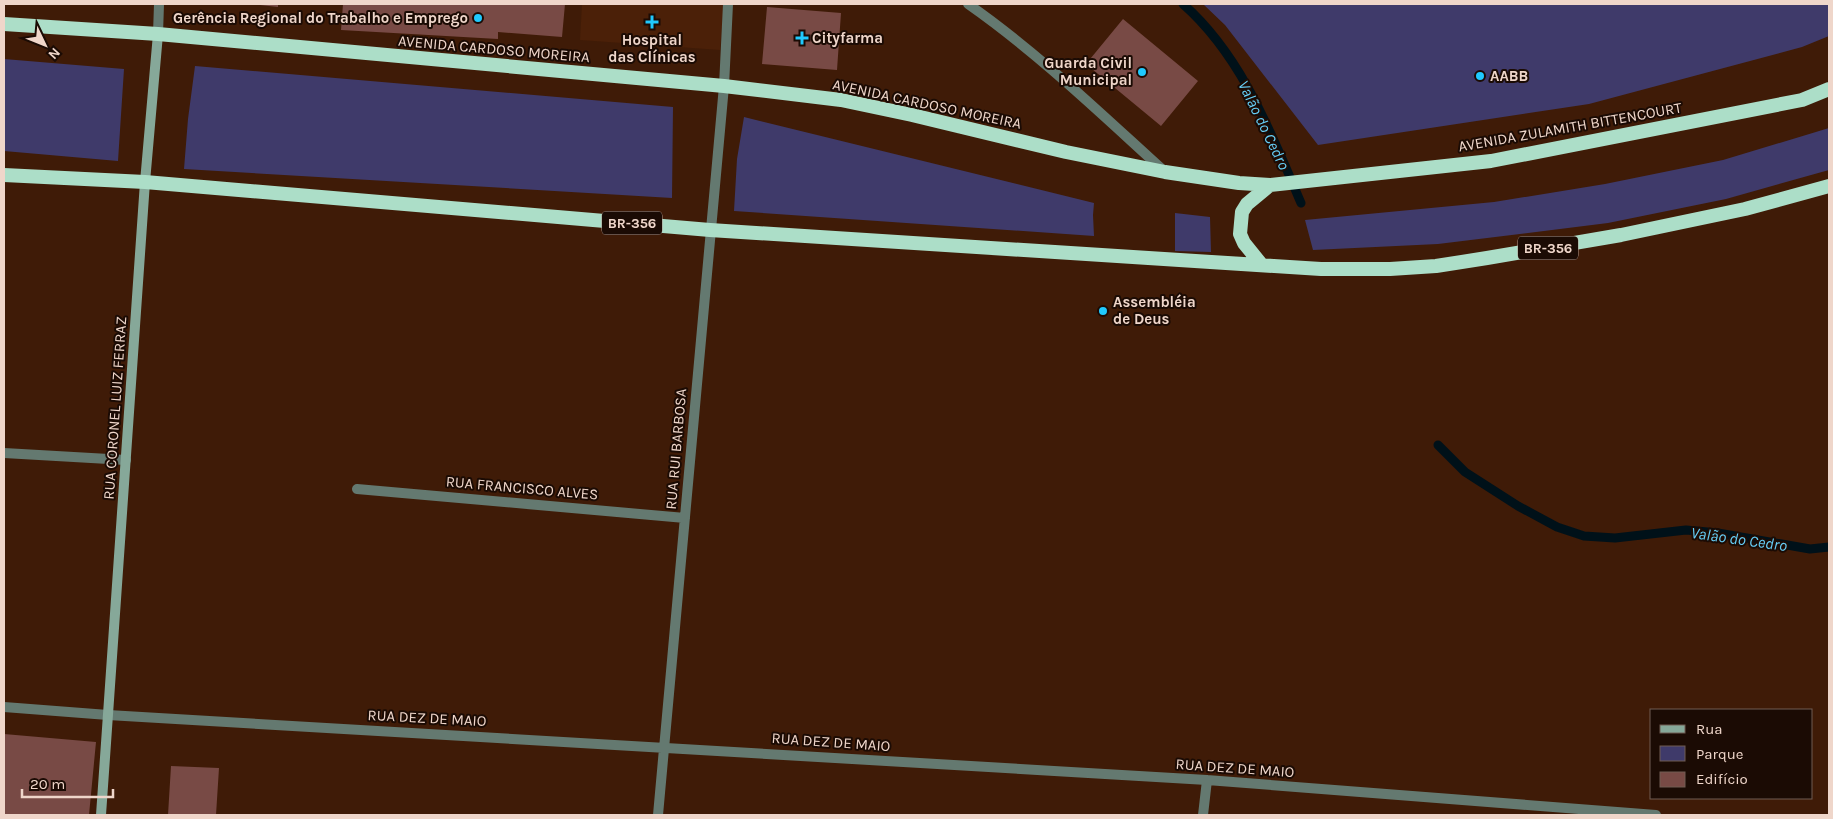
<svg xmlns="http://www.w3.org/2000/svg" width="1833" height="819" font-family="Karla,sans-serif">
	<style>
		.built { fill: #4b2008 }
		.green { fill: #3f3a6a }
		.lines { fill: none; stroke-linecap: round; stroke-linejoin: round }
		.stream { stroke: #001119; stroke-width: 9 }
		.building { fill: #784a45 }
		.minor { stroke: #647970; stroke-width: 10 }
		.tertiary { stroke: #647970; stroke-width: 10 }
		.secondary { stroke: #86a899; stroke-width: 10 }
		.trunk { stroke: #acdec8; stroke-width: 14 }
		.poi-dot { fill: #20c9fd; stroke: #1b0b04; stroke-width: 2 }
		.labels { text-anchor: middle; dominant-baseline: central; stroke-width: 4; stroke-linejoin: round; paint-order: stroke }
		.shield { fill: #1b0b04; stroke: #af998f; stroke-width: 1 }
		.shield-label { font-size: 14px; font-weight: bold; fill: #efd6ca }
		.poi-label { font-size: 15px; font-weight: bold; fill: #efd6ca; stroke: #1b0b04; text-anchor: start }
		.street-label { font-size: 15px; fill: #efd6ca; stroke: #1b0b04 }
		.water-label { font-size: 16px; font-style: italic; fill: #66cef6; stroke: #1b0b04 }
	</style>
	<rect width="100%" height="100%" fill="#3f1b07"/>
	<path class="built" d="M582,4H724L720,50L580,40Z"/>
	<path class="green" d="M1203,4H1829V36L1802,47L1589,104L1318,145L1225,25Z
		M4,59L124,69L118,161L4,151Z
		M195,66L673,107L672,198L184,169L188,119Z
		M744,117L1094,203L1093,215L1094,236L734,211L737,159Z
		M1829,128V170L1726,199L1608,223L1438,244L1313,250L1305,220L1494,202L1605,184L1723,160Z
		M1175,213L1210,217L1211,252L1175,251Z"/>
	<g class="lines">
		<path class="stream" d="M1183,4C1242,56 1271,133 1301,203
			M1438,445L1465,472L1518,506L1557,527L1584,536L1615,538L1686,530L1718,533L1810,549L1829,547"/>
	</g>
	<path class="building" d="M261,4H278V7L260,5Z
		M343,4H565L562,37L498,32V39L341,30Z
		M767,7L841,13L837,70L762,64Z
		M1123,19L1198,81L1161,126L1086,64Z
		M4,734L96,742L89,815H4Z
		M171,766L219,768L216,815H168Z"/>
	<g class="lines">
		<path class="minor" d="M4,453L126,460
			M357,489L685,518
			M4,707L108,715L1207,780L1656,815
			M658,815L724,86L728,4
			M1203,815L1207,780"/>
		<path class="tertiary" d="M968,4C1038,53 1100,113 1164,171
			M158,34L159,4"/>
		<path class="secondary" d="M101,815L145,182L158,34"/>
		<path class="trunk" d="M4,24L158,34L724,86L841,100L912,115L1066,152L1165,172L1239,183L1270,185L1491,161L1802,100L1829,89
			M4,175L145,182L710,230L1321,269H1390L1436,266L1487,258L1621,235L1745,209L1829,186
			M1261,264L1244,243L1240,234L1242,212L1247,204L1270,185"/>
	</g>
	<g class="poi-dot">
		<circle cx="478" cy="18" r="5"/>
		<path d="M649.5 14.5h5v5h5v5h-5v5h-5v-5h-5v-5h5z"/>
		<path d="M799.5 30.5h5v5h5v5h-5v5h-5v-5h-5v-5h5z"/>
		<circle cx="1142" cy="72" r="5"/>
		<circle cx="1480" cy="76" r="5"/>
		<circle cx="1103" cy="311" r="5"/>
	</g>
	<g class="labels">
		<g class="shield">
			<rect x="602" y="211.5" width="60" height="23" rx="4"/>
			<rect x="1518" y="236.5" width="60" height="23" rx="4"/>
		</g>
		<g class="shield-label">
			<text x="632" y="223">BR-356</text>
			<text x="1548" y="248">BR-356</text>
		</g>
		<g class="poi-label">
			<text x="468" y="18" text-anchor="end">Gerência Regional do Trabalho e Emprego</text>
			<text x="812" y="38">Cityfarma</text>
			<text x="652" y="40" text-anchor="middle">Hospital<tspan x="652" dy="17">das Clínicas</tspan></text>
			<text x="1132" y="63" text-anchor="end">Guarda Civil<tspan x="1132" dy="17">Municipal</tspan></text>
			<text x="1490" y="76">AABB</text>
			<text x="1113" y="302">Assembléia<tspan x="1113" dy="17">de Deus</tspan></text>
		</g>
		<g class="street-label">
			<text transform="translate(494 49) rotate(5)">AVENIDA CARDOSO MOREIRA</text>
			<text transform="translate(927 104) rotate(12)">AVENIDA CARDOSO MOREIRA</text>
			<text transform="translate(1570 127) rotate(-10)">AVENIDA ZULAMITH BITTENCOURT</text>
			<text transform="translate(115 408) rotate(-86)">RUA CORONEL LUIZ FERRAZ</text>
			<text transform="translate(676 449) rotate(-85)">RUA RUI BARBOSA</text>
			<text transform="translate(522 488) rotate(5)">RUA FRANCISCO ALVES</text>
			<text transform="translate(427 718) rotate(3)">RUA DEZ DE MAIO</text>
			<text transform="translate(831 742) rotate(4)">RUA DEZ DE MAIO</text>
			<text transform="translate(1235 768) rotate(4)">RUA DEZ DE MAIO</text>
		</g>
		<g class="water-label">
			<text transform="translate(1264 125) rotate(64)">Valão do Cedro</text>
			<text transform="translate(1739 539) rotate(8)">Valão do Cedro</text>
		</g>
	</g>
	<rect width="1833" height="819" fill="none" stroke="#efd6ca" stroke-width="10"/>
	<rect x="1650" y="709" width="162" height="90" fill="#1b0b04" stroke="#705c53"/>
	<rect x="1660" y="725" width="25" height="8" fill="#86a899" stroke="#705c53"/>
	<text x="1696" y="734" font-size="15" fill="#efd6ca">Rua</text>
	<rect x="1660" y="746" width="25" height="15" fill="#3f3a6a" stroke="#705c53"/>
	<text x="1696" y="759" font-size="15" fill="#efd6ca">Parque</text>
	<rect x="1660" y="772" width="25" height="15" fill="#784a45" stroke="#705c53"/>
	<text x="1696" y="784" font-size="15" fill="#efd6ca">Edifício</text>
	<g transform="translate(45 45) rotate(133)" stroke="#1b0b04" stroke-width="4" paint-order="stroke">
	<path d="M0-4L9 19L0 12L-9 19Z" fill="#efd6ca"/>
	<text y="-8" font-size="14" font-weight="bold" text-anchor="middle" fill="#efd6ca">N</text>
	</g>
	<path d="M22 789v8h91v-8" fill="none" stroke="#efd6ca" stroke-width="2.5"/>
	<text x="30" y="789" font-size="15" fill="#efd6ca" stroke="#1b0b04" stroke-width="4" paint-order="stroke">20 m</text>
</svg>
